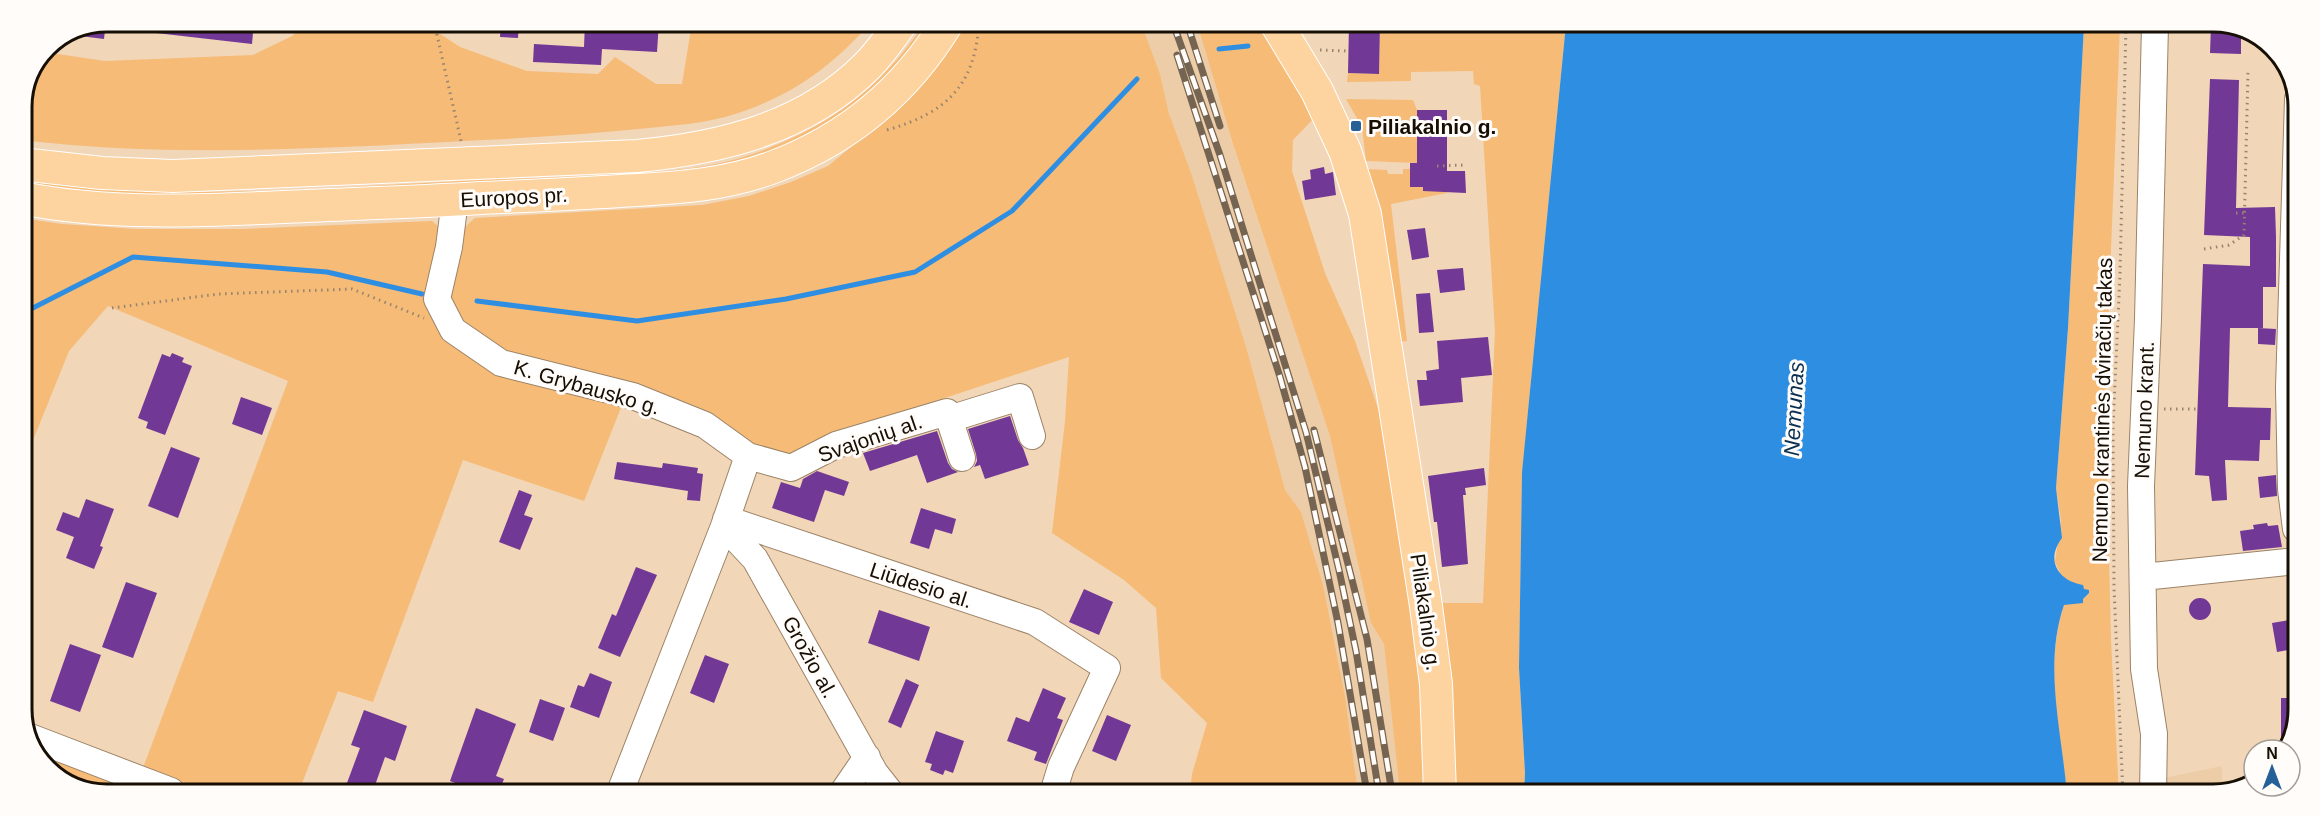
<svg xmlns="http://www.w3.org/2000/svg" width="2320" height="816" font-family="Arial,sans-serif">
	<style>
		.built { fill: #edcca8 }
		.green { fill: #f5bb77 }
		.water { fill: #2e8ee2 }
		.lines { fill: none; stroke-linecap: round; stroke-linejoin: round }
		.stream { stroke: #2e8ee2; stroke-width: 5 }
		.building { fill: #713896 }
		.minor-casing { stroke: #9c8367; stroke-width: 28 }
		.major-casing { stroke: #fff; stroke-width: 34 }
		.path { stroke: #98846e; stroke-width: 3; stroke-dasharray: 1.5 4.5; stroke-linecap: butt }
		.minor { stroke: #fff; stroke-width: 26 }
		.major { stroke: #fdd3a0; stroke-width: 32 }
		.rail-casing { stroke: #756451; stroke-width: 7 }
		.rail { stroke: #fffcf9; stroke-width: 4.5; stroke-dasharray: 14; stroke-linecap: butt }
		.poi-dot { fill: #256198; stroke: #fffcf9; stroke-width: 2 }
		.labels { text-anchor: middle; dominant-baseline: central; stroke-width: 6; stroke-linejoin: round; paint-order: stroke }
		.poi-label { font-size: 21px; font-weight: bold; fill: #170e04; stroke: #fffcf9; text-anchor: start }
		.street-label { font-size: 21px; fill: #170e04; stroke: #fffcf9 }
		.water-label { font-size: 22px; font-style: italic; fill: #092f51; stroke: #fffcf9 }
		.rim { fill: none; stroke: #170e04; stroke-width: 3 }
	</style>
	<rect width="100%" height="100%" fill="#f2d6b8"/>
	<path class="built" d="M1141,23H1197L1232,142L1330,436L1371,623L1384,644L1400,793H1358L1345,696L1323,585L1301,512L1285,490L1169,114L1160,74Z
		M2222,766V792L2214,795H2165L2164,778Z"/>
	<path class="green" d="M309,21L422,22L460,47L527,71L598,74L615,57L656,84H682L692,23L694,22L871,23C833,64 799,91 747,110C716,122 681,125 649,128C601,133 553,136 505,139C344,147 181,159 21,140V102L44,52L105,61L253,55L292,36Z
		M925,23H933L908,59L832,125L763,157L694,174L156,199L21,187V180C174,203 328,187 481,180C531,178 580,177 630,173C671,171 714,168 753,154C829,127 879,90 925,23Z
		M960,23H1141L1160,74L1169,114L1191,173L1246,347L1285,490L1301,512L1323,585L1345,696L1358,793H1190L1192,774L1207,723L1161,678L1156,608L1124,580L1052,533L1065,421L1069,357L812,442L791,464L507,357L465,327L452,310L447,289L454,247L467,225L475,218L702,205L749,196L791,182L828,166L869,132Z
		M1197,23H1256L1316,116L1293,140L1292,171L1325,273L1355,341L1378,408L1393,437L1435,793H1400L1384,644L1371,623L1330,436L1232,141Z
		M1380,24H1566L1522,472L1519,668L1525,773L1524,794L1452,793L1440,603H1483L1495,331L1480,86L1474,84L1473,71L1411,72V81L1347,82L1348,73L1379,74Z
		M2084,25H2120L2105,399L2111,640L2119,795H2067C2060,733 2044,665 2064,605L2083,599L2089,593V590H2083V585L2071,583L2062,577L2055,562L2061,521L2056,488L2068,328Z
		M1346,99L1413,100L1417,110V163L1366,161L1362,127Z
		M1367,169L1387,170L1388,174H1403V169H1410V187H1423V191H1447V193L1391,204L1407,341L1400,342Z
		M21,218L62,224L136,229H242L432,221L440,228L449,333L624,400L584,501L463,460L373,702L338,691L299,791H207L143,768L288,381L108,306L69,351L21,470Z
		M34,748L150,791H80L39,762Z"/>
	<path class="water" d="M1566,24L2084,25L2068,328L2056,488L2062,538C2045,560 2058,581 2083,585L2084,589L2089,590V593L2083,599V603L2064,605C2043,666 2062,732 2067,795L1524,794L1525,773L1519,668L1522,472Z"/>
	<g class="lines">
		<path class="stream" d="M1530,30L1570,29
			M1219,49L1248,46
			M477,301L637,321L786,299L915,272L1012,211L1137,79
			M21,314L133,257L327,272L422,294"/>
	</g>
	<path class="building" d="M106,21L104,39L72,35L98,24Z
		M130,21H254L252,44L130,30Z
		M501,22H519L518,38L500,37Z
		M585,22H659L657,52L602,49L601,65L533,62L534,44L584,47Z
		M1349,24H1380L1379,74L1348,73Z
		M2211,25L2241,26V54L2210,53Z
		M2210,79L2239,80L2236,208L2275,207L2276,237V287H2263V328H2230L2228,407L2271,408L2270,440H2260L2259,461L2225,460L2227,500L2212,501L2209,476L2195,475L2203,264L2250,266V237L2204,235Z
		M1417,110H1447V171H1465L1466,193L1423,191V187H1410V163H1417Z
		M1324,167L1325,174L1333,172L1336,195L1305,200L1302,181L1311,179L1310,170Z
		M1425,228L1429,257L1412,260L1407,230Z
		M1463,268L1465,290L1440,293L1437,270Z
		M1430,293L1434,332L1419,333L1416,294Z
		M2258,328L2276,329L2275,345L2258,344Z
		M1488,337L1492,375L1461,378L1463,402L1420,406L1417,380H1427L1426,371L1439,369L1437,341Z
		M172,353L184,358L182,362L192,366L165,435L146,428L148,422L138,418L162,354L170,357Z
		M241,397L272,408L262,435L232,424Z
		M1010,416L1018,440L1023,448L1029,465L985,479L980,465L974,467L977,461L976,454L968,429Z
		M937,431L948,463L952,469L958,472L927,483L917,455L870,471L863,453Z
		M171,447L200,458L178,518L148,506Z
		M617,462L662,468L663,463L698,468L697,473L703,474L700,501L687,500L688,491L614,479Z
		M1484,468L1486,485L1465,488L1466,495H1463L1468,564L1442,567L1437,522H1434L1428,476Z
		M817,471L849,482L844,496L825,490L814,522L772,508L781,482L800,488L803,479Z
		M2276,475L2277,496L2260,498L2258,477Z
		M519,490L532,495L524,515L533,518L520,550L499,542Z
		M86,499L114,509L100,546L103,547L94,569L66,558L74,537L56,530L63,512L79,518Z
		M921,508L956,519L952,534L935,529L929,549L910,543Z
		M2267,523L2268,526L2278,525L2282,547L2243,551L2240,531L2254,529L2253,525Z
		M636,567L657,575L620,657L598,648L612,614L616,616Z
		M126,582L157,593L133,658L102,647Z
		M1084,589L1113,602L1099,635L1069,622Z
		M2189 609a11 11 0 1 1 22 0a11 11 0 1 1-22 0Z
		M879,610L930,627L919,661L868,643Z
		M2289,620L2294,649L2277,652L2272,623Z
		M70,644L101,655L80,712L50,701Z
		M705,655L729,664L714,703L690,693Z
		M590,673L612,682L599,718L570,707L578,685L584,687Z
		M906,679L919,685L901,728L888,722Z
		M1043,688L1066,698L1057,718L1063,720L1046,764L1034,760L1037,752L1007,741L1016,717L1029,722Z
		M2281,698H2295V736L2285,750H2281Z
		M540,699L565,708L553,741L529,732Z
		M476,708L516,724L496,776L504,779L499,791H455L458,784L450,781Z
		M364,710L407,726L395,761L385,757L373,791H344L360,748L351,745Z
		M1107,715L1131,725L1116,761L1092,751Z
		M936,731L964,741L953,773L945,770L943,775L930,770L932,764L925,762Z"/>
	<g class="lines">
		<g class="minor-casing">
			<path id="minor" d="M455,200L449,247L437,299L453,330L501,363L633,396L705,425L748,456L724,526L620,792
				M949,419L1020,397L1032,436
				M748,456L791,468L836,445L947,412L962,458
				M726,519L1035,622L1107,668L1061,767L1053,793
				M724,526L755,559L875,773L890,792
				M2296,529L2291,489L2289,388L2298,99
				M2143,577L2296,561
				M30,737L171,791
				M843,792L867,757
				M2153,795L2154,734L2144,669L2141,486L2148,319L2155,25"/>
		</g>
		<g class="major-casing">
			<path id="major" d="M1276,23L1317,91L1345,151L1365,214L1426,606L1436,684L1440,793
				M21,164L102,173L173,176L637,156C721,148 805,128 867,66C880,53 891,37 901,23
				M21,198C107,215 197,211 283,207C349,204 415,202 481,198C528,196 574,194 620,191C673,188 725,186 776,166C849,138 907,89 947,23"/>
		</g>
		<path class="path" d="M437,22V35L461,141
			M2241,32H2248
			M1320,50L1348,51
			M887,130C946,113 975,86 979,23
			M1437,166L1465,165
			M2236,213H2244
			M2204,249L2229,245L2244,235L2248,71
			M112,308L218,294L352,289L424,318
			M2164,409H2196
			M2123,795L2114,588L2113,427L2120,274L2126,25"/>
		<use href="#minor" class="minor"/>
		<use href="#major" class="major"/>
		<g class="rail-casing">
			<path id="rail" d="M1173,23L1220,155L1306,432L1339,570L1356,651L1379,793
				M1187,23L1220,126
				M1177,55L1280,377L1305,467L1338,623L1367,793
				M1314,430L1367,639L1392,793"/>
		</g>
		<use href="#rail" class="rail"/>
	</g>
	<rect class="poi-dot" x="1350" y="120" width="12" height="12" rx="3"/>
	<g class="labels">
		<g class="poi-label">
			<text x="1368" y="126">Piliakalnio g.</text>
		</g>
		<g class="street-label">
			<text transform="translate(514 197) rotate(-3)">Europos pr.</text>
			<text transform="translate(587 387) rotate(16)">K. Grybausko g.</text>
			<text transform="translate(2102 410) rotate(-89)">Nemuno krantinės dviračių takas</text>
			<text transform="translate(2144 410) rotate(-88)">Nemuno krant.</text>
			<text transform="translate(870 438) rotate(-19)">Svajonių al.</text>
			<text transform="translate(921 585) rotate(18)">Liūdesio al.</text>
			<text transform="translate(1426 612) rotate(82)">Piliakalnio g.</text>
			<text transform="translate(810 657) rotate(61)">Grožio al.</text>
		</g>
		<g class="water-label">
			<text transform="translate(1794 409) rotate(-87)">Nemunas</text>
		</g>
	</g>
	<path d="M0 0H2320V816H0ZM107 32H2213A75 75 0 0 1 2288 107V709A75 75 0 0 1 2213 784H107A75 75 0 0 1 32 709V107A75 75 0 0 1 107 32Z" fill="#fffcf9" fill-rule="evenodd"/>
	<path class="rim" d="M107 32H2213A75 75 0 0 1 2288 107V709A75 75 0 0 1 2213 784H107A75 75 0 0 1 32 709V107A75 75 0 0 1 107 32Z"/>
	<g transform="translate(2272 768)"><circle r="28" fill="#fffcf9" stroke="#a29d97" stroke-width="1.5"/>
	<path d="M0-4.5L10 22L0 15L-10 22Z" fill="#256198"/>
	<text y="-9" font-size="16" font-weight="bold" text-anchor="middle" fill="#170e04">N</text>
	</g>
</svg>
